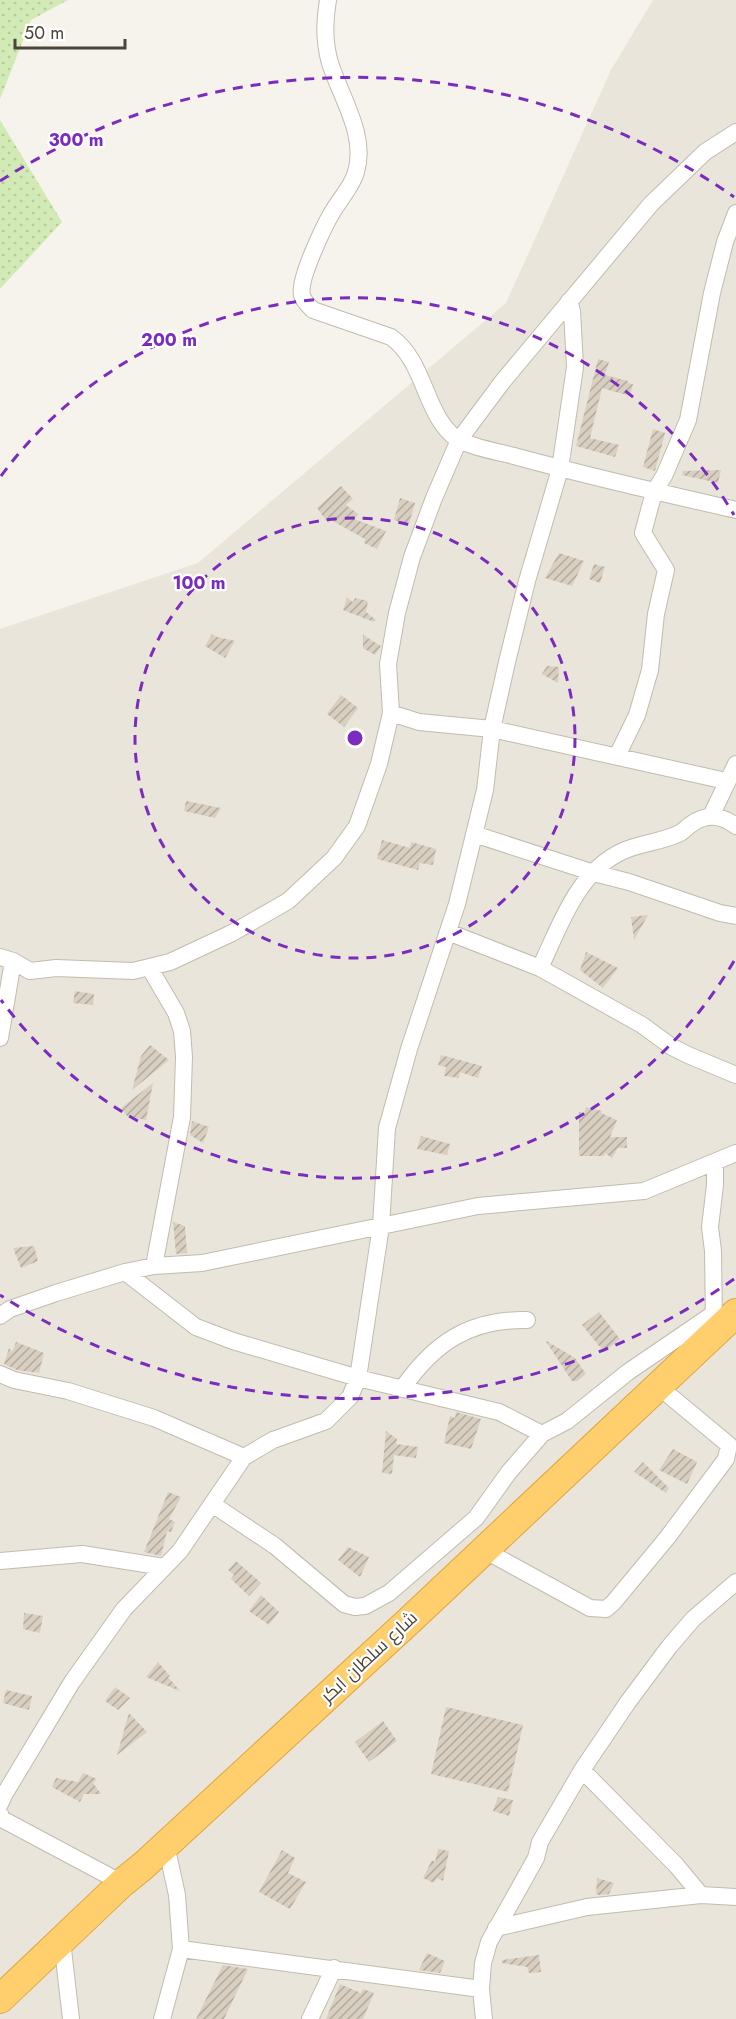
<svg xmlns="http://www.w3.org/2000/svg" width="736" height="2019" font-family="Jost,Cairo,sans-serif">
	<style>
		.residential { fill: #eae5da }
		.grass { fill: url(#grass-dots) }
		.building { fill: url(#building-hatch) }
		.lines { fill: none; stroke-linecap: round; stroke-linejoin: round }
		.street-casing { stroke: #c2bbae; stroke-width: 18 }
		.highway-casing { stroke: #e0a43c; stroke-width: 30 }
		.street { stroke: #fff; stroke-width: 16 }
		.highway { stroke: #ffcf6e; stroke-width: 28 }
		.ring { fill: none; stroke: #7b2cbf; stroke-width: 3; stroke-dasharray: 10 8 }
		.labels { text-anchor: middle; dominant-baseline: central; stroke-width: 4.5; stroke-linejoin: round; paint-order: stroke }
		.street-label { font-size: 18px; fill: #4b4439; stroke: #fff }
		.centre { fill: #7b2cbf; stroke: #fff; stroke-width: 3 }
		.ring-label { font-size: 18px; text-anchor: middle; font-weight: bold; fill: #7b2cbf; stroke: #fff; stroke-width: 4.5; stroke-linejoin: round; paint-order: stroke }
	</style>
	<defs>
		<pattern id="grass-dots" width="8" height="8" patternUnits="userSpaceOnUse" patternTransform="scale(1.5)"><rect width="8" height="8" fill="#d2eab5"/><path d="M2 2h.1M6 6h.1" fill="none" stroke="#b6ca9c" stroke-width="1.8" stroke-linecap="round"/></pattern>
		<pattern id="building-hatch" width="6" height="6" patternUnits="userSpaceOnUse" patternTransform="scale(1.5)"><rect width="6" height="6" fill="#d8cfc1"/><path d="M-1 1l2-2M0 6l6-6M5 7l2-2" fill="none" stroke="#b1aa9e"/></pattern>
	</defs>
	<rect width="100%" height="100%" fill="#f6f3ec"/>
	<path class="residential" d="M653,0H736V2019H0V629L198,563L506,303L611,70Z"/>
	<path class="grass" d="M0,0H68L31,20L0,99Z
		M0,120L62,222L0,289Z"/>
	<path class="building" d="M598,359L609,362L605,375L628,381V383L633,384L630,396L602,388L590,438L619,445L615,457L576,446Z
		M653,429L665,433L655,471L643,467Z
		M721,470L718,483L682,475L683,471Z
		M341,486L353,499L346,505L358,514L354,519L386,531L377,549L364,543L365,539L331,520L328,523L317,508Z
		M400,498L415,503L409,524L394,520Z
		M559,553L584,561L572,586L545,578Z
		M594,564L605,567L600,583L589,579Z
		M347,598L353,602L355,598L368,601L366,612L376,620L374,622L343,610Z
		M212,634L217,637L235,641L225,658L205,646Z
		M363,635L381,646L375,655L363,648Z
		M547,666L559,667L558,683L542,674Z
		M341,695L358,708L344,727L327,714Z
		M186,801L221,808L215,818L184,811Z
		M382,840L410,848L411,842L436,849L433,865L420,863L418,870L377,859Z
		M648,915L634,940L631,917Z
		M586,952L618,968L603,988L580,970Z
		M75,991L94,994L93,1005L73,1003Z
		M150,1045L169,1060L132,1090L141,1056Z
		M441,1055L482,1066L478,1078L460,1072L459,1078L444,1076L446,1067L438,1065Z
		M153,1083L146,1120L127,1116L121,1108Z
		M586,1107L602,1111L601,1113L617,1120L610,1137H627V1148H618L612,1158L605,1153L604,1156H579V1112L584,1113Z
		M192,1121L209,1127L203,1143L190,1135Z
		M421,1136L450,1144L447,1155L417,1149Z
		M173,1222L185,1226L187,1253L176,1254Z
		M34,1246L38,1261L21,1268L13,1248Z
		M599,1312L620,1339L604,1352L582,1325Z
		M545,1340L575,1358L586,1374L577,1381H572Z
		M16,1342L44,1353L39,1373L17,1370L4,1364L9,1348L12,1352Z
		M456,1412L481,1419L471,1449L444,1443L450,1416L455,1418Z
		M386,1431L397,1439L396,1444L418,1447L416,1458L394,1455L392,1474L382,1473Z
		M673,1449L697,1462L687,1484L659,1470Z
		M643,1462L669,1488L666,1493L634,1472Z
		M168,1492L181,1497L169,1519L175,1522L171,1532L167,1531L161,1556L144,1552Z
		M348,1547L369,1557L360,1577L338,1560Z
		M236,1561L261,1583L249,1596L231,1579L234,1575L228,1570Z
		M261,1595L279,1612L269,1625L249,1611Z
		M24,1613L43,1616L40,1633L23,1629Z
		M158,1662L170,1676L168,1677L180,1691L146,1677Z
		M115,1687L130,1698L118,1710L105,1701Z
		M6,1690L32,1696L29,1710L3,1703Z
		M446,1707L523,1725L508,1792L431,1774Z
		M129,1713L147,1732L117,1755Z
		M383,1721L397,1741L369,1762L355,1742Z
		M83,1773L97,1779L93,1783L101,1794H84L80,1802L52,1787L56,1778L78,1782Z
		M498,1797L513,1800L509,1816L493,1811Z
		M438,1849L449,1851L443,1881L437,1878L434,1883L423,1878L432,1860L435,1862Z
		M282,1850L295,1858L288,1873L306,1882L290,1909L259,1892Z
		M597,1878L614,1883L609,1894L598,1895L596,1893Z
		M427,1953L445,1961L440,1973L419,1970Z
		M539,1955L541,1972L529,1973L527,1967L502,1963V1960Z
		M223,1965L248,1969L224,2019H196Z
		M340,1984L361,1993L363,1989L374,1993L363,2019H326Z"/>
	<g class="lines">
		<g class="street-casing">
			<path id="street" d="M328,0C324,22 324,42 330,63C341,98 367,135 356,172C353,185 340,199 333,211C324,226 298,280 302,295C303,301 309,306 313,310L391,337C426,362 424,415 457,439C470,447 499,452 514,456C587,476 662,493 736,510
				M391,713L419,722L492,729L726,781
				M617,756L637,715L650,670L656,614L666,570L643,533L654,492L664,476L688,420L712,293L725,242L736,213
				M711,816L736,764
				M474,834L594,873L629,882L720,913L736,916
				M448,932L540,968L642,1025L672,1047L688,1055L736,1075
				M0,957L13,961L30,971L56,968L133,971L170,962L232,933L288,901L334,858L357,826L379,764L391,713L388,664L397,613L412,557L434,498L459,440L503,381L651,204L705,152L736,132
				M149,967L176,1013L182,1031L184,1057L182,1117L154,1266
				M540,968C560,926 577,872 623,851C641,843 662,842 680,833C684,831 687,827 690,825C706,813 721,815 736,826
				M0,1038L13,961
				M125,1272L196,1327L233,1341L358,1378L499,1412L542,1434
				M0,1316L10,1309L56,1293L125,1272L154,1266L202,1263L478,1206L644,1191L736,1153
				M714,1323L713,1251L710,1227L715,1185V1162
				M0,1374L14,1380L68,1391L154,1418L244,1457
				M402,1389C434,1343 469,1319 527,1320
				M212,1504L275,1546L344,1604L355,1607L365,1606L389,1593L476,1518L509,1472L542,1434L567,1421L628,1372L713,1314
				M484,1550L590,1608L606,1609L613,1603L667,1538L726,1459L729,1445L658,1386
				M0,1561L82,1554L164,1567
				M582,1770L628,1702L669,1647L693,1619L736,1582
				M0,1804L4,1795L72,1682L124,1609L180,1551L244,1457L273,1440L326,1421L350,1397L358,1378L381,1226L387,1128L409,1049L457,904L485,790L492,729L507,662L527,581L560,469L575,367L572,311L569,301
				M0,1814L2,1819L122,1883
				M496,1928L587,1907L701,1895L736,1897
				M62,1941L71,2019
				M181,1949L481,1989
				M162,2019L181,1949L177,1895L166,1845
				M310,2019L334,1968
				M484,2019L481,1989L483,1963L489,1942L536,1858L540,1842L582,1770L676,1865L701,1895"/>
		</g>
		<g class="highway-casing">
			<path id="highway" d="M0,1999L122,1883L143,1866L410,1620L736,1313"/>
		</g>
		<use href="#street" class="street"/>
		<use href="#highway" class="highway"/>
	</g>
	<g class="ring">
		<circle cx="355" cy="738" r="220"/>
		<path d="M734 961A440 440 0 0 1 1 1000M1 476A440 440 0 0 1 734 515"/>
		<path d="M734 1279A660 660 0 0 1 0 1295M0 181A660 660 0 0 1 734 197"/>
	</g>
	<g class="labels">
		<g class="street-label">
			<text transform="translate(369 1657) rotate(-43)">شارع سلطان ابكر</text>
		</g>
	</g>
	<circle cx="355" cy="738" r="9" class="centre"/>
	<g class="ring-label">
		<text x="76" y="146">300 m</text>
		<text x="169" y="346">200 m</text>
		<text x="199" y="589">100 m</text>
	</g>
	<path d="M15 39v9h110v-9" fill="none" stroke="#4b4439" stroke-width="3"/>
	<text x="24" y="39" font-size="18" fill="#4b4439" stroke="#ffffff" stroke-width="4.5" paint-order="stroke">50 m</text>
</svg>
